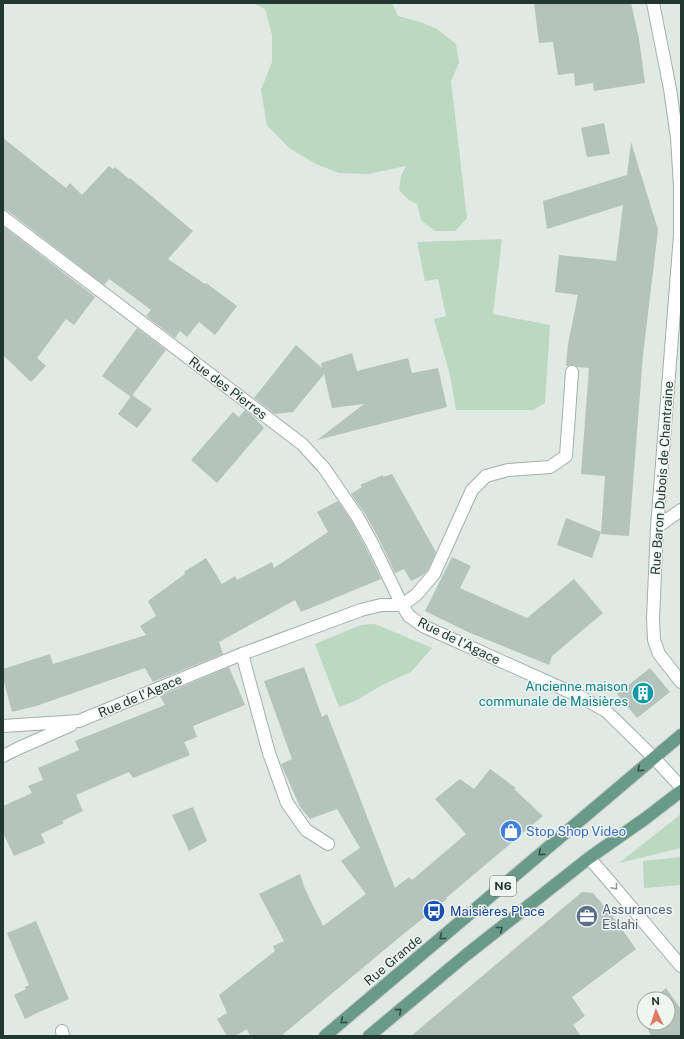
<svg xmlns="http://www.w3.org/2000/svg" width="684" height="1039" font-family="'Public Sans',sans-serif">
	<style>
		.green { fill: #bbd8c0 }
		.building { fill: #b5c3bd }
		.lines { fill: none; stroke-linecap: round; stroke-linejoin: round }
		.lane-casing { stroke: #a3b0aa; stroke-width: 14 }
		.street-casing { stroke: #a3b0aa; stroke-width: 14 }
		.primary-casing { stroke: #bdc3c1; stroke-width: 14 }
		.lane { stroke: #fff; stroke-width: 12 }
		.street { stroke: #fff; stroke-width: 12 }
		.primary { stroke: #699989; stroke-width: 12 }
		.oneway { stroke: #345046 }
		.oneway2 { stroke: #909b98 }
		.labels { text-anchor: middle; dominant-baseline: central; stroke-width: 3; stroke-linejoin: round; paint-order: stroke }
		.shield { fill: #eff6f2; stroke: #60706a; stroke-width: 1 }
		.shield-label { font-size: 12px; font-weight: bold; fill: #223730 }
		.street-label { font-size: 13px; fill: #223730; stroke: #eff6f2 }
		.culture-label { font-size: 13px; fill: #0d838f; stroke: #eff6f2; text-anchor: end }
		.shop-label { font-size: 13px; fill: #366cbe; stroke: #eff6f2; text-anchor: start }
		.service-label { font-size: 13px; fill: #4e5e75; stroke: #eff6f2; text-anchor: start }
		.transit-label { font-size: 13px; fill: #164399; stroke: #eff6f2; text-anchor: start }
	</style>
	<rect width="100%" height="100%" fill="#e0e9e4"/>
	<path class="green" d="M253,3H392L398,16L420,22L437,29L456,44L459,63L451,81L467,218L455,231H435L421,220L417,204L409,200L399,190L401,176L406,166L368,174L339,173L316,164L289,148L267,125L261,90L272,62V35L265,9Z
		M502,239L493,314L550,325L545,403L533,410H456L450,375L434,319L446,316L438,279L425,281L417,242Z
		M375,624L432,648L411,672L384,684L355,701L339,707L315,644L361,625Z
		M681,814V848L619,863Z
		M681,857V885L644,888L643,861Z"/>
	<path class="building" d="M534,3H631L639,39L645,83L594,91L593,83L575,86L574,73L558,75L553,42L539,43Z
		M604,123L610,154L587,157L581,128Z
		M3,138L66,188L70,183L82,195L109,166L113,169L115,167L129,179L130,178L193,231L168,259L205,284L206,283L237,306L215,335L199,322L187,337L180,331L175,338L146,316L151,310L131,295L109,279L104,285L8,211L3,210Z
		M631,142L658,230L643,355L629,536L601,534L605,476L581,474L589,368L577,367L573,365L566,366L568,344L578,295L555,292L559,255L616,261L623,205L547,229L543,201L627,175Z
		M3,226L95,297L74,325L66,319L37,358L46,366L31,382L3,355Z
		M137,328L166,350L131,397L102,376Z
		M296,345L322,368L321,363L352,353L357,371L408,358L412,373L438,368L447,407L317,440L364,404L332,408L324,374L293,412L275,414L254,398Z
		M132,395L152,409L137,428L118,414Z
		M245,410L254,417L264,428L217,483L191,460L233,412L239,417Z
		M392,474L436,552L428,570L423,575L411,581L404,569L395,573L379,539L364,512L351,494L362,487L360,485L383,475V477Z
		M338,501L351,520L365,546L381,579L301,612L295,600L219,642L223,654L153,682L145,668L36,706L12,712L3,678V669L50,654L53,664L146,635L140,626L156,616L148,601L185,574L184,572L206,558L222,584L235,576L237,580L272,562L274,568L328,532L317,512Z
		M566,518L601,532L592,558L557,545Z
		M452,557L471,566L460,588L527,618L574,579L603,613L552,656L549,665L468,632L425,611Z
		M229,667L245,705L193,726L197,737L184,742L190,755L133,778L129,772L76,795L83,811L62,821L64,823L41,834L45,843L14,856L3,833V806L32,793L28,786L43,780L38,768L79,750L75,741L165,705L160,696Z
		M304,667L322,717L327,714L395,888L409,877L412,880L466,834L435,799L460,779L474,789L490,769L516,788L514,789L543,816L446,898L447,899L401,936L281,1036H250L247,1029L235,1036H227L217,1019L227,1013L219,995L275,951L273,946L284,941L259,894L300,874L305,889L323,926L366,894L341,861L360,848L337,809L310,819L300,807L281,764L292,759L264,681Z
		M650,668L670,692L637,718L617,694Z
		M193,807L207,841L189,851L172,815Z
		M582,892L593,893L614,918L636,949L572,997L585,1016L573,1025L581,1036H411Z
		M36,921L69,999L37,1013L25,1019L14,995L26,989L25,987L29,985L7,933Z
		M666,988L681,1009V1036H651L645,1023H668V999H653Z"/>
	<g class="lines">
		<g class="lane-casing">
			<path id="lane" d="M402,605L416,595L434,574L472,490L486,476L508,470L550,467L566,456L572,372
				M242,654L269,753L287,803L306,830L328,844
				M62,1031L63,1036"/>
		</g>
		<g class="street-casing">
			<path id="street" d="M653,3L670,89L677,138L680,186V235L657,527L653,618L654,640L659,654L681,682
				M3,217L302,444L324,468L357,516L372,543L402,605L409,616L423,626L581,697L606,711L654,758L681,787
				M657,527L681,510
				M3,726L79,721L242,654L361,610L381,605H402
				M3,756L19,748L71,725
				M589,858L604,875L681,966"/>
		</g>
		<g class="primary-casing">
			<path id="primary" d="M325,1036L681,735
				M369,1036L466,955L589,858L646,818L681,791"/>
		</g>
		<use href="#lane" class="lane"/>
		<use href="#street" class="street"/>
		<use href="#primary" class="primary"/>
	</g>
	<defs><path id="oneway-chevron" d="M-2-3.5L2.5 0L-2 3.5" fill="none" stroke-width="1.6" stroke-linecap="round" stroke-linejoin="round"/></defs>
	<g class="oneway">
		<use href="#oneway-chevron" transform="translate(640 769) rotate(140)"/>
		<use href="#oneway-chevron" transform="translate(541 853) rotate(140)"/>
		<use href="#oneway-chevron" transform="translate(500 929) rotate(-38)"/>
		<use href="#oneway-chevron" transform="translate(442 937) rotate(140)"/>
		<use href="#oneway-chevron" transform="translate(399 1011) rotate(-40)"/>
		<use href="#oneway-chevron" transform="translate(343 1021) rotate(140)"/>
	</g>
	<use class="oneway2" href="#oneway-chevron" transform="translate(615 887) rotate(50)"/>
	<defs>
		<g id="building-disc" transform="scale(1.15)"><circle r="9.5" fill="#0f9aa8" stroke="#eff6f2"/><path d="M-4-6H4V6H1V3H-1V6H-4ZM-2.5-4.3h1.7v1.8h-1.7ZM.8-4.3h1.7v1.8H.8ZM-2.5-1h1.7V.8h-1.7ZM.8-1h1.7V.8H.8Z" fill="#fff"/></g>
		<g id="shop-disc" transform="scale(1.15)"><circle r="9.5" fill="#3f7fe0" stroke="#eff6f2"/><path d="M-5-2.5h2.3a2.7 3.5 0 0 1 5.4 0H5L5.5 6h-11ZM-1.5-2.5h3a1.5 2.3 0 0 0-3 0Z" fill="#fff"/></g>
		<g id="bus-disc" transform="scale(1.15)"><circle r="9.5" fill="#1a4fb4" stroke="#eff6f2"/><path d="M-5-6H5V4H4V6H2V4H-2V6H-4V4H-5ZM-3.5-4V0h7V-4ZM-3.5 1.2v1.5H-2V1.2ZM2 1.2v1.5H3.5V1.2Z" fill="#fff"/></g>
		<g id="office-disc" transform="scale(1.15)"><circle r="9.5" fill="#5c6f8a" stroke="#eff6f2"/><path d="M-6-3h4V-5.5h4V-3h4V5H-6ZM-1-4.5V-3h2v-1.5ZM-6 0V1H6V0Z" fill="#fff"/></g>
	</defs>
	<g fill-rule="evenodd">
		<use href="#building-disc" x="643" y="693"/>
		<use href="#shop-disc" x="511" y="831"/>
		<use href="#bus-disc" x="434" y="911"/>
		<use href="#office-disc" x="587" y="916"/>
	</g>
	<g class="labels">
		<rect class="shield" x="490" y="876" width="26" height="20" rx="3"/>
		<g class="shield-label">
			<text x="503" y="886">N6</text>
		</g>
		<g class="street-label">
			<text transform="translate(228 388) rotate(37)">Rue des Pierres</text>
			<text transform="translate(662 478) rotate(-86)">Rue Baron Dubois de Chantraine</text>
			<text transform="translate(459 641) rotate(26)">Rue de l'Agace</text>
			<text transform="translate(140 696) rotate(-23)">Rue de l'Agace</text>
			<text transform="translate(393 960) rotate(-40)">Rue Grande</text>
		</g>
		<g class="culture-label">
			<text x="628" y="686">Ancienne maison<tspan x="628" dy="15">communale de Maisières</tspan></text>
		</g>
		<g class="shop-label">
			<text x="526" y="831">Stop Shop Video</text>
		</g>
		<g class="service-label">
			<text x="602" y="909">Assurances<tspan x="602" dy="15">Eslahi</tspan></text>
		</g>
		<g class="transit-label">
			<text x="450" y="911">Maisières Place</text>
		</g>
	</g>
	<rect width="684" height="1039" fill="none" stroke="#223730" stroke-width="8"/>
	<g transform="translate(656 1011) rotate(357)"><circle r="19" fill="#eff6f2" stroke="#9daaa4"/>
	<path d="M0-3L7 15L0 10L-7 15Z" fill="#e27965"/>
	<text y="-6" font-size="11" font-weight="bold" text-anchor="middle" fill="#223730">N</text>
	</g>
</svg>
